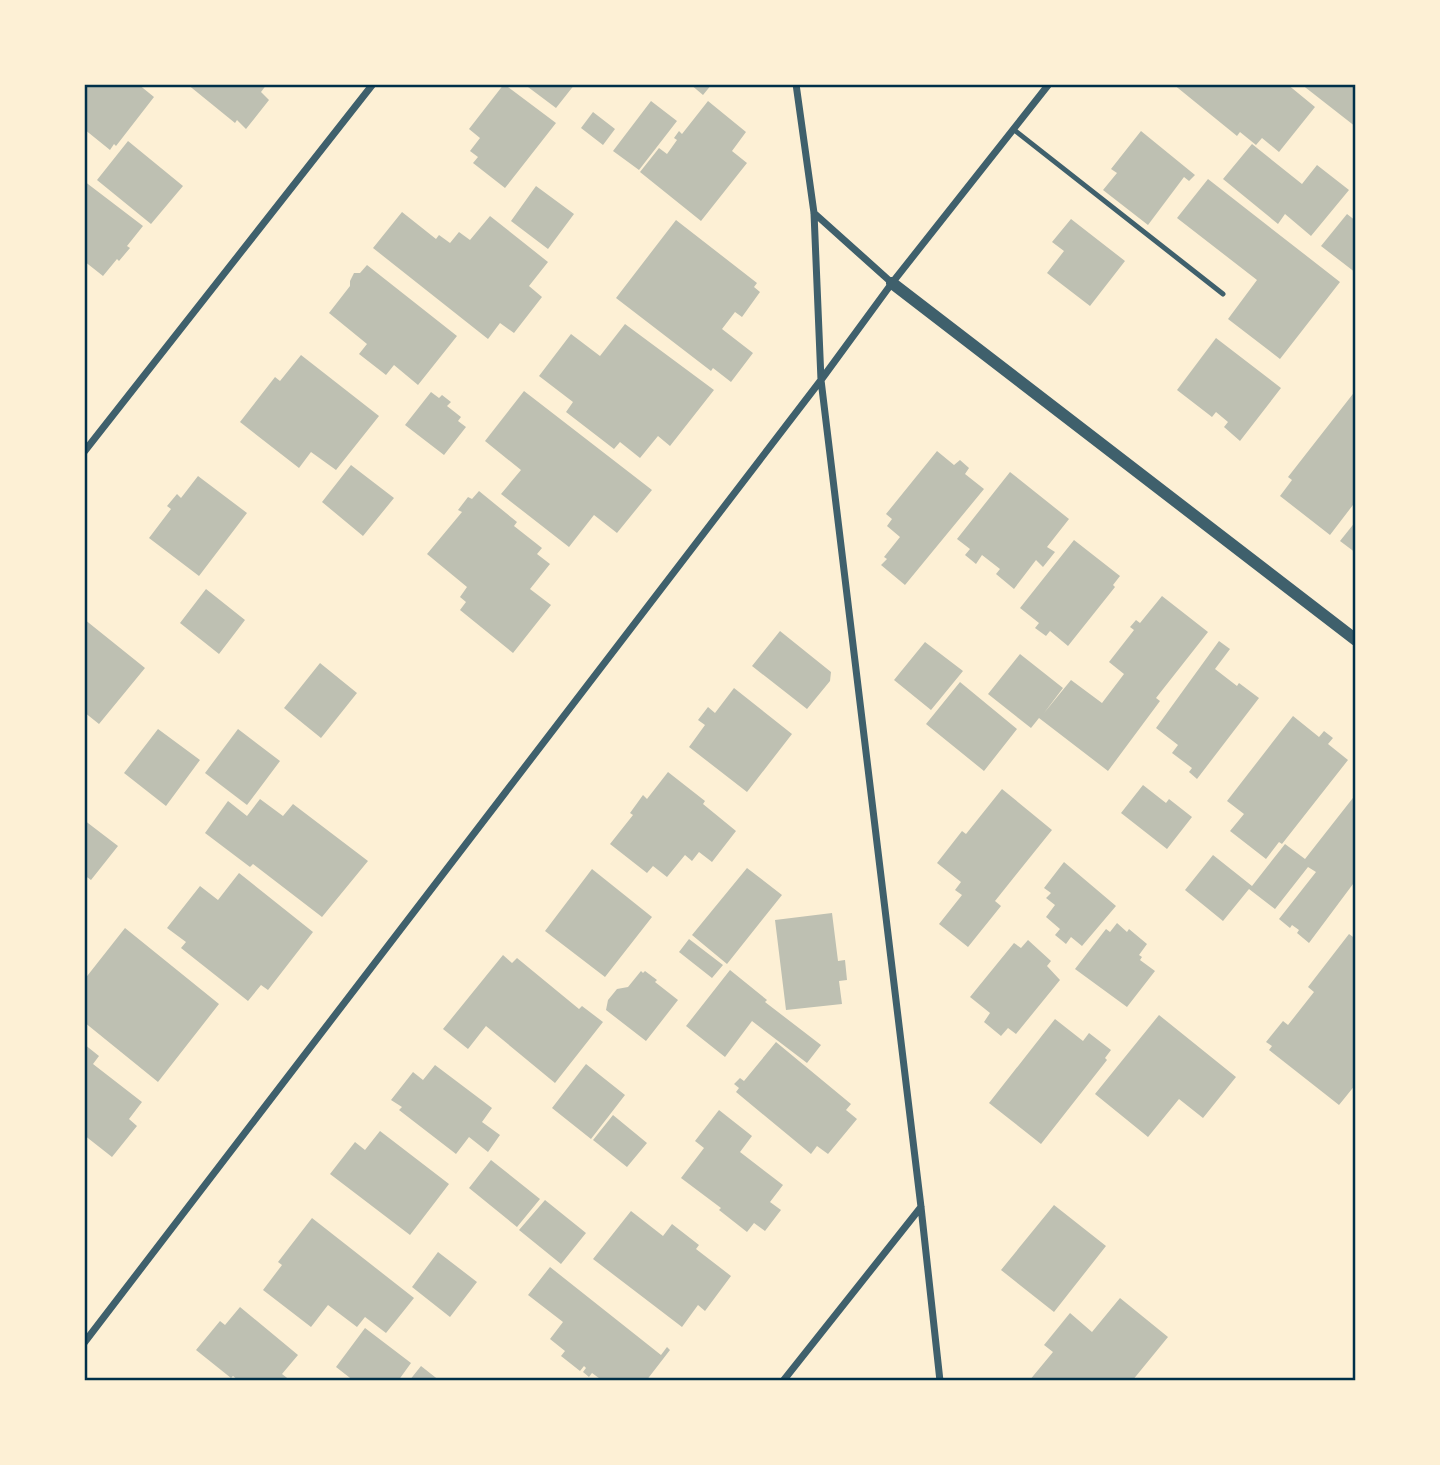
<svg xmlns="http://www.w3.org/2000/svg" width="1440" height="1465" font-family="Georgia,serif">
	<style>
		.building { fill: #bec0b2 }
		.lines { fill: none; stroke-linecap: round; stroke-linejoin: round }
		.service { stroke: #3f606c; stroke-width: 5 }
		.minor { stroke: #3f606c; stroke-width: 7 }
		.tertiary { stroke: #3f606c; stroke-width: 12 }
		.neatline { fill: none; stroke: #003049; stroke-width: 2.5 }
	</style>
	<rect width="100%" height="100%" fill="#fdf0d5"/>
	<path class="building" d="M84,84H138L154,97L116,146L114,144L110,150L84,129Z
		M187,84H267L261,92L269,100L246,129L237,120L235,123Z
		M504,84L556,123L505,188L473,163L478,157L470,151L480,138L469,129Z
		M524,84H575L556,108Z
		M690,84H712L703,95Z
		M1173,84H1287L1315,107L1279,152L1262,138L1256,145L1240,132L1237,136Z
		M1301,84H1356V127Z
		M651,101L677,121L639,170L613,151Z
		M708,101L746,132L732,151L747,163L701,221L640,172L659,148L667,154L677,140L674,138L679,131L682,134Z
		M593,112L615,129L603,145L581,128Z
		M1141,131L1195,175L1189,181L1184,177L1148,225L1103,190L1117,173L1111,169Z
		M128,141L183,186L151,224L97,180Z
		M1252,144L1302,184L1317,165L1349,190L1311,236L1285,214L1278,224L1223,179Z
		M1208,179L1340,282L1280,359L1228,319L1257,280L1177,218Z
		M84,181L143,226L127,246L130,248L119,261L117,259L103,276L84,261Z
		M536,186L574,214L548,249L511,221Z
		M402,212L436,239L439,235L450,243L459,232L470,240L490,216L548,262L529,286L542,297L514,333L500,323L488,339L373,248Z
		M1347,214L1356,221V273L1321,246Z
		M1071,219L1125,261L1090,306L1047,273L1064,251L1052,242Z
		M676,220L757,283L754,287L760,292L742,317L735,312L722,329L753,353L731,382L713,368L711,371L616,298Z
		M367,265L457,336L418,385L394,365L386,375L359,354L367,344L329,313L350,286V281L354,273H360Z
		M625,324L714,390L670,446L658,436L640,458L620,442L614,449L566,412L573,402L539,376L571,334L600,356Z
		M1216,338L1281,388L1240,441L1224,427L1228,422L1216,412L1212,417L1177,390Z
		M301,355L379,416L336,470L311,452L299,468L240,422L275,377L280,381Z
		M1356,390V501L1330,535L1280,496L1292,480L1288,477Z
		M524,391L652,490L617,533L594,515L569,547L501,494L521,470L485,441Z
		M431,392L439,398L442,395L451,402L447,406L461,417L458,421L466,427L444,455L405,425Z
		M937,451L954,465L960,460L969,468L965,474L984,489L905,585L881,565L887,559L884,557L900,537L887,526L892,519L886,514Z
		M351,465L394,498L363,536L322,502Z
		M1010,472L1069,519L1047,547L1055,552L1043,567L1036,560L1014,589L996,574L1000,569L982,555L976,564L965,555L970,549L957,539Z
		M198,476L247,513L199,576L149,538L171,509L167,506L177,494L181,498Z
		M479,491L517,522L514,526L542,548L537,554L550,564L530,589L551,605L513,653L460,610L466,602L460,597L467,587L427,554L462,512L458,510L468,497L472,499Z
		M1356,521V553L1340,541Z
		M1074,540L1120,576L1113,585L1115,587L1068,646L1050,631L1046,636L1035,628L1039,623L1020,608Z
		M206,589L245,620L219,654L180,623Z
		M1162,596L1208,632L1156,698L1160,701L1108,771L1039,718L1031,728L988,694L1020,654L1063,688L1044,713L1071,680L1102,703L1124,674L1109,662L1134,630L1130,627L1136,620L1140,623Z
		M84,619L145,668L99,724L84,712Z
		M780,631L831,672L830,681L807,709L752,666Z
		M1219,641L1230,649L1215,669L1237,686L1239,683L1259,698L1197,779L1189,772L1192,768L1172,753L1178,745L1156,728Z
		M925,642L963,671L931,710L894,680Z
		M320,663L357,693L321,738L284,708Z
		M960,682L1017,729L984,771L926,724Z
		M734,688L792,734L747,792L689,747L705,725L698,720L708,707L715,713Z
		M1293,716L1319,737L1324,731L1333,738L1328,744L1348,760L1282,844L1279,842L1266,859L1230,831L1244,814L1227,801Z
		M158,729L200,760L166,806L124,773Z
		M238,729L280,761L247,805L205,773Z
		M668,772L705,801L703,804L736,831L712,862L699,852L692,861L685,855L667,877L653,866L647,873L610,844L633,815L630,813L643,795L647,799Z
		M1143,785L1166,803L1169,799L1192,817L1167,849L1121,813Z
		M1002,789L1052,830L995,901L1001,906L968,947L939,924L962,895L955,890L961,882L937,863L962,831L966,834Z
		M1356,794V880L1309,943L1297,933L1299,930L1292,925L1290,928L1279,919L1316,872L1308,867L1275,909L1249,889L1223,921L1185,890L1213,855L1252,886L1285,844L1305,859Z
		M260,799L283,816L293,804L368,861L322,917L253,864L250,867L205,833L228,801L247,816Z
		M84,820L118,846L91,880L84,875Z
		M1064,862L1116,906L1082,946L1071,937L1066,944L1055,935L1060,929L1046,917L1055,905L1046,898L1051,893L1044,888Z
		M747,868L782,895L727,964L692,935Z
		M592,869L652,917L605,977L545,931Z
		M239,873L313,932L268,990L261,985L248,1001L181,948L186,942L167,928L200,886L218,900Z
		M832,913L838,961L845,960L847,980L839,981L842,1004L786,1010L775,920Z
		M1117,923L1127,932L1129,929L1147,944L1139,955L1142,957L1140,960L1155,971L1127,1007L1075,969L1106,929L1110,932Z
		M125,928L219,1004L158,1082L84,1022V980Z
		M1349,934L1356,939V1084L1339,1105L1269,1050L1272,1046L1266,1042L1283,1021L1288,1025L1314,992L1308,987Z
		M689,939L723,965L712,978L679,952Z
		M1028,940L1051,961L1047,966L1060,980L1016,1034L1008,1028L1001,1036L984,1022L990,1013L970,997L1014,943L1021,948Z
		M503,955L512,963L517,958L579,1009L582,1006L603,1022L555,1083L486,1026L468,1049L443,1029Z
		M730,970L767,1000L765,1002L821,1045L807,1063L752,1021L725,1057L686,1026Z
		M641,971L643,973L645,971L657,980L655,982L678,1000L646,1041L606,1010L608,1000L617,989L628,987Z
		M1159,1015L1236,1077L1203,1118L1179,1099L1148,1137L1095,1094Z
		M1055,1019L1083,1041L1089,1033L1111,1050L1105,1058L1107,1060L1041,1144L989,1103Z
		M776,1042L851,1104L846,1110L857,1119L828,1154L817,1146L811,1154L736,1092L739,1088L734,1084L740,1078L744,1081Z
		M84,1044L99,1056L93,1064L142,1102L129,1119L137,1126L112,1157L84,1135Z
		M586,1064L625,1095L591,1139L552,1108Z
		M435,1065L492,1108L482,1122L500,1135L488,1152L469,1137L456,1154L399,1110L402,1107L391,1100L413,1072L423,1080Z
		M719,1110L752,1136L740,1152L783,1185L770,1202L781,1210L765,1231L754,1223L747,1232L719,1210L721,1208L681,1178L704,1148L695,1141Z
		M613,1115L647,1143L627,1167L593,1140Z
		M380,1131L449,1184L410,1235L330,1174L355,1142L365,1150Z
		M491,1160L540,1199L517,1227L469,1188Z
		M545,1200L586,1233L561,1264L519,1230Z
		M1054,1205L1106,1246L1054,1312L1001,1270Z
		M631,1211L663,1236L672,1224L699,1245L696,1249L731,1276L705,1311L698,1305L682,1327L593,1259Z
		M312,1218L414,1298L386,1333L365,1317L357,1327L328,1305L311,1327L263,1290L282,1265L278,1262Z
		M438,1252L477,1282L450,1317L412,1287Z
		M550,1267L661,1355L667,1347L670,1350L646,1381H603L592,1373L589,1377L583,1372L586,1368L584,1366L580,1371L561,1356L565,1351L550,1339L563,1322L528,1295Z
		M1120,1298L1168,1337L1132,1381H1029L1053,1352L1044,1345L1070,1313L1092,1332Z
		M240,1307L298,1355L282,1374L291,1381H239L233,1376L231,1378L196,1350L220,1321L225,1325Z
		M365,1328L411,1363L398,1381H354L336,1367Z
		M421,1366L440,1381H409Z"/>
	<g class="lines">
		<path class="service" d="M1013,129L1223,294"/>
		<path class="minor" d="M796,84L814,213L821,380L921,1207L940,1381
			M814,213L892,283
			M84,452L373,84
			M84,1343L821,380L892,283L1049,84
			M783,1381L921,1207"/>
		<path class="tertiary" d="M892,283L1356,640"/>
	</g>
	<rect width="1440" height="1465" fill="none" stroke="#fdf0d5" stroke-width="172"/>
	<rect x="86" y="86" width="1268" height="1293" class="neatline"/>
</svg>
